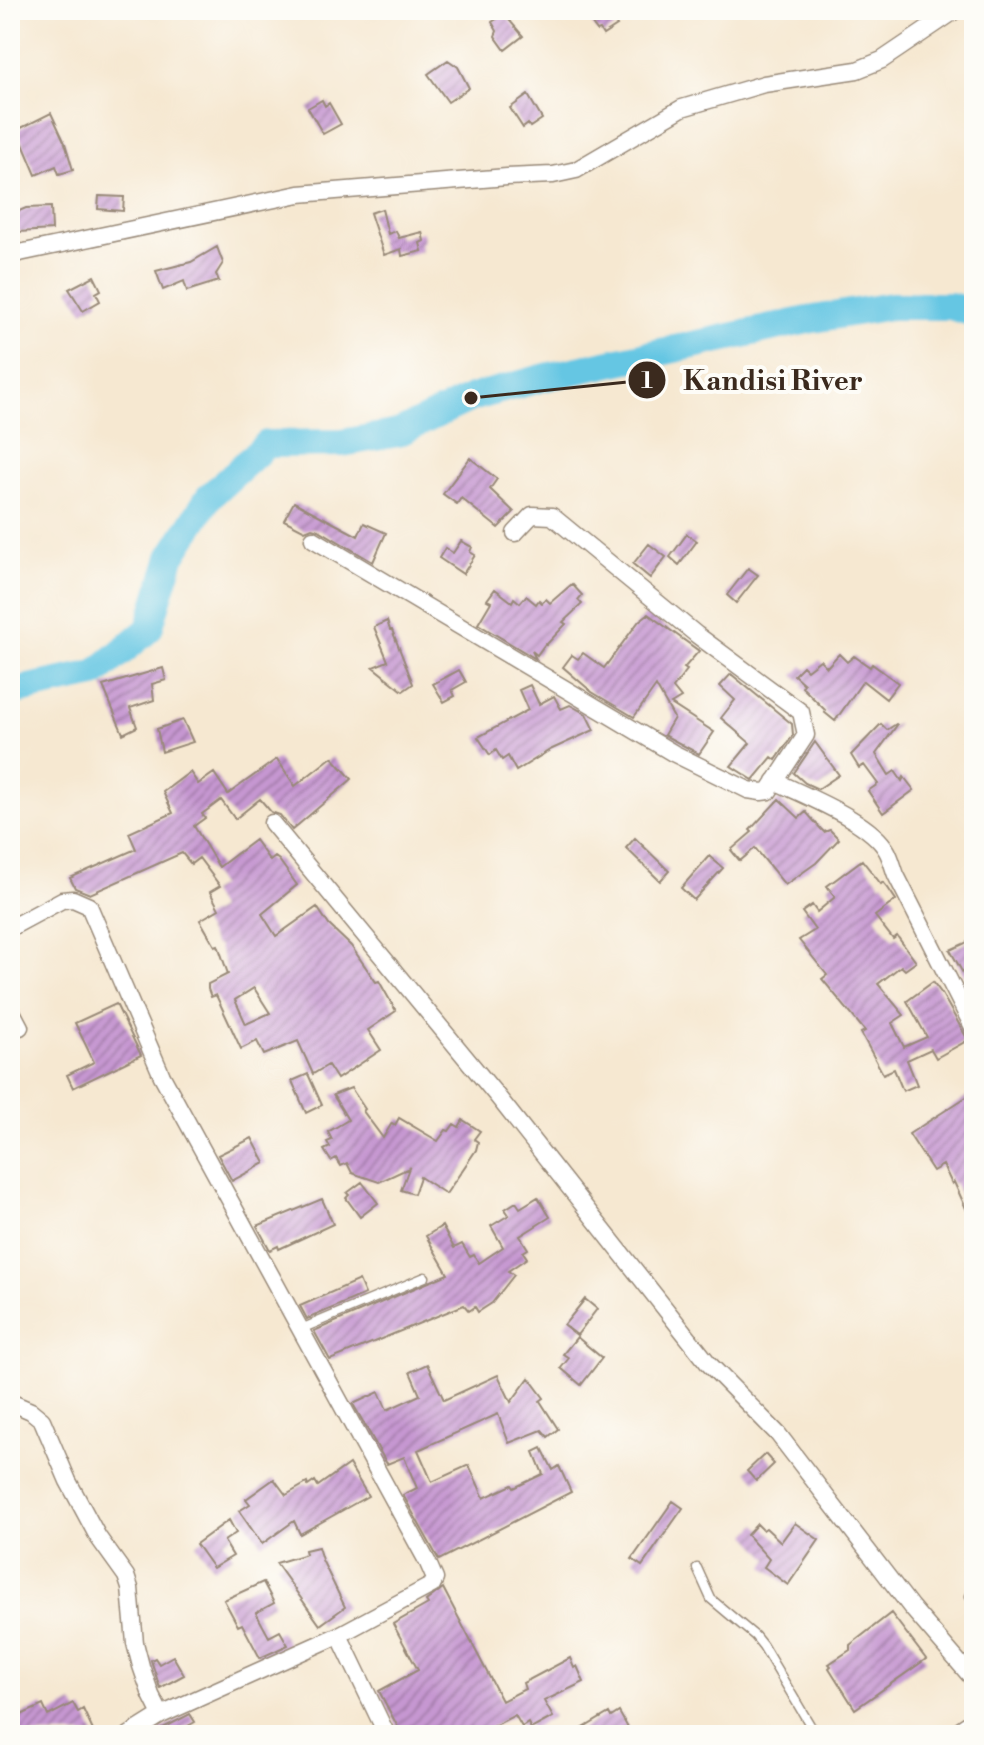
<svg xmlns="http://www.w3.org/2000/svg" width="984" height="1745" font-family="'Libre Bodoni',serif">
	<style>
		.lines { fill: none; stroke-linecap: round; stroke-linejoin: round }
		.river { stroke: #65c6e3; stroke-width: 28 }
		.building { fill: url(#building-hatch); fill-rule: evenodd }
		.service-casing { stroke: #988978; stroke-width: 11 }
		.minor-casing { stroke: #988978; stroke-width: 19 }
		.service { stroke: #fff; stroke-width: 8 }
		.minor { stroke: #fff; stroke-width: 16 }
		.leader { fill: none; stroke: #3b2a1e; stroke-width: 3 }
		.callout-dot { fill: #3b2a1e; stroke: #fdfcf7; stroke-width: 3 }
		.mark-label { font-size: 24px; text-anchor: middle; font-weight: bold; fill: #fff }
		.callout-label { font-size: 28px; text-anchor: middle; font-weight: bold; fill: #3b2a1e; stroke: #fdfcf7; stroke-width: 8; stroke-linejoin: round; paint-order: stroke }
	</style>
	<defs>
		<pattern id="building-hatch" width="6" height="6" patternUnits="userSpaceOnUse" patternTransform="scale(2)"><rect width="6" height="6" fill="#c697d1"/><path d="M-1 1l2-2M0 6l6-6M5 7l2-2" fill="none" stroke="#a27ba9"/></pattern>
	</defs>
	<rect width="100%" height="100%" fill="#fdfcf7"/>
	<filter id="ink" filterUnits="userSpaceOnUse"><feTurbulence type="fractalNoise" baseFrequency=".0125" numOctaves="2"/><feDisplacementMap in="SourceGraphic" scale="16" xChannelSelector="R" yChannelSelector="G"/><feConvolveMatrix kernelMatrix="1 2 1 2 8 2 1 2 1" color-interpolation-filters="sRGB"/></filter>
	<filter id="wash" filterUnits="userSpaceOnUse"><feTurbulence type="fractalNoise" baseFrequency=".006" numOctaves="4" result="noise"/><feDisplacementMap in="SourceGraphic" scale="32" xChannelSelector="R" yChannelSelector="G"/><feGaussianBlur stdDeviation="1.8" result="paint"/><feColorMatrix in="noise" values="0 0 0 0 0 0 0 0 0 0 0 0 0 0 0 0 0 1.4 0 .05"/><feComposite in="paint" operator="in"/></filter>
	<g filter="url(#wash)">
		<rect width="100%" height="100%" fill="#f6e8d1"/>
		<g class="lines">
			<path class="river" d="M10,692L95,674L149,629L171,557L209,497L267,444L342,443L398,433L471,398L546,377L808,320L891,306H950L974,313"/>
		</g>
		<g id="blocks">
			<path class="building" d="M582,10H605L617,26L603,35L600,30L597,31Z
				M504,14L523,36L505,50L495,36L497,31L492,22Z
				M448,60L458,67L469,88L448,102L428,74Z
				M528,95L542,119L530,127L528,124L523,128L510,108Z
				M322,100L325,106L329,103L341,124L323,134L308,108Z
				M51,113L65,143L73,170L59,174L56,166L36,175L17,130Z
				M99,196L124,197L123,211L98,209Z
				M51,207L52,230L18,232L12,214L26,208Z
				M382,209L388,234L396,231L399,238L422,232L424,241L420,243L422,251L402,256L401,249L384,255L370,213Z
				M217,247L223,263L216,274L219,281L187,291L184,281L163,290L156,271L191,262Z
				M94,276L101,290L96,293L100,301L83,311L69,289Z
				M470,458L497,479L490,489L514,512L498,528L461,498L457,504L443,494Z
				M294,502L358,536L364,523L386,533L373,562L319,530L312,528L305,531L284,520Z
				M687,534L697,541L679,565L670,557Z
				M461,541L472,547L470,552L475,555L463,574L439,558L445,548L453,553Z
				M649,544L666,557L650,578L633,564Z
				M748,568L758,575L736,603L727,595Z
				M572,584L582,595L578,600L582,604L563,622L566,624L546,645L545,644L537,655L532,651L536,659L478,624L491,602L487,600L495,589L512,602L514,598L520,603L526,596L536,604L539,600L542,603L546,599L550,603Z
				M648,614L699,651L684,668L687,670L673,688L681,698L671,704L714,732L699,754L664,735L674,718L656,686L634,717L592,692L563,667L572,655L578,659L583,653L604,668L639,621Z
				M387,621L390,630H392L413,684L403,691L373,667L388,661L374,627Z
				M839,654L847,662L854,656L870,667L872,664L898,683L886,699L863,681L835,721L824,712L825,710L802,687L804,684L794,675L803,666L807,670L820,660L827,667Z
				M163,668L166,680L152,684L154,700L130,708L137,727L123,734L103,686Z
				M459,670L466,682L452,690L455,696L444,702L433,684Z
				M731,674L792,724L793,735L776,760L772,757L753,780L731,766L750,743L721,718L735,700L720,686Z
				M530,685L539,704L554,696L561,709L570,705L586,714L594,730L550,750L516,771L508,756L502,760L496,750L490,755L478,737L528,710L519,690Z
				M183,720L193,742L162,752L157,729Z
				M881,724L887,730L896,724L897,725L876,754L889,775L895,771L902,781L904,777L914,790L883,813L868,791L878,784L864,765L859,768L851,755Z
				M815,742L839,775L818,789L805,783L794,773Z
				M332,757L352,779L292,830L280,815L271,812L260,799L235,819L221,800L202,814L205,818L194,826L219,867L255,840L270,861L275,857L279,860L297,885L262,914L276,936L317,907L329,925L351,946L376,982L379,981L396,1011L368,1030L381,1050L337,1079L328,1065L313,1074L298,1041L264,1055L257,1041L241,1049L216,995L211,997L208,989V984L228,974L218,945L215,946L200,920L219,909L210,892L220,886L199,858L191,864L182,853L90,894L75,888L70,878L136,849L129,833L173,813L163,792L190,772L198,784L214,773L228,794L277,759L295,786ZM254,988L270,1013L246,1024L235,1000Z
				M779,799L799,818L806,812L821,829L824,832L830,830L839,839L816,863L785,885L755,848L740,861L731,850L752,832L750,830Z
				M635,838L669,871L660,881L626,848Z
				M709,856L723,868L694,900L681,888Z
				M862,860L881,884L883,882L888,888L896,900L875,916L893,939L897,936L916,962L905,970L901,966L878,984L904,1015L892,1023L904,1047L927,1037L907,1001L933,982L942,994L968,1040L936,1058L931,1049L907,1060L917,1085L903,1091L894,1069L883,1074L861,1033L865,1031L822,979L827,975L799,940L815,930L802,912L812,905L817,912L835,897L827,886Z
				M974,939V969L964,975L950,950Z
				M116,1004L141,1055L73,1088L67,1075L94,1062L75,1023Z
				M308,1074L322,1105L306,1113L292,1081Z
				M351,1088L365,1109L363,1111L383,1138L392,1123L395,1125L399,1118L438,1141L446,1130L449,1131L454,1124L459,1127L463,1120L480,1131L474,1139L478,1142L476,1150L446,1194L420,1177L414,1194L401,1190L409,1168L379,1182L352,1173L347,1163L341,1166L336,1158L331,1161L324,1150L330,1147L327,1142L332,1140L328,1132L348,1120L333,1095Z
				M974,1092V1226L954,1182L952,1184L943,1165L933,1171L909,1134Z
				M252,1138L265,1163L232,1181L218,1155Z
				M362,1182L378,1203L360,1217L346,1198L349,1195L347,1193Z
				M538,1197L550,1217L520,1236L528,1249L523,1252L527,1258L508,1271L514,1275L492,1303L478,1312L475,1307L469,1311L464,1305L330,1360L314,1331L448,1274L426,1236L442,1226L454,1248L462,1244L470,1257L474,1255L479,1263L503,1247L491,1226L509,1215L505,1209L516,1202L520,1208Z
				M322,1199L333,1224L279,1249L278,1246L270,1250L257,1226Z
				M359,1280L365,1294L307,1319L300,1306Z
				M585,1299L597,1309L577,1335L564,1325Z
				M577,1337L602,1358L581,1385L561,1368L569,1358L563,1354Z
				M427,1364L444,1400L498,1375L511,1402L529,1378L544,1398L540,1401L558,1429L548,1437L542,1430L509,1443L498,1414L418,1450L432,1482L469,1465L484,1498L512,1485L514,1488L543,1474L534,1452L542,1448L553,1470L559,1466L571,1492L439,1560L403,1495L417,1488L404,1457L387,1464L353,1404L379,1392L387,1410L420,1395L410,1372Z
				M765,1454L774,1464L756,1481L747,1471Z
				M349,1464L368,1496L300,1534L294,1521L262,1544L239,1511L250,1504L246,1499L274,1479L286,1495L307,1483L308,1486L315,1481L318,1486Z
				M673,1501L683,1508L642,1566L632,1559Z
				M229,1520L236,1533L224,1541L233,1556L213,1568L196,1544Z
				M795,1523L819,1540L788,1585L764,1567L769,1559L747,1535L757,1524L763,1530L766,1528L781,1542Z
				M318,1547L322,1560L345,1607L320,1625L276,1563L306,1554L305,1550Z
				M263,1582L274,1603L256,1613L269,1637L280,1631L288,1645L260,1658L242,1624L238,1626L224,1600Z
				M443,1588L502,1701L525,1689L523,1683L570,1658L574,1668L577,1666L584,1682L544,1701L553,1717L531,1729L528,1723L522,1727L515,1715L486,1730L489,1735H402L379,1691L418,1670L393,1624L428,1604L426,1601Z
				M891,1613L926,1659L855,1709L829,1668L831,1666L829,1664L850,1650V1645Z
				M173,1656L184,1675L160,1688L151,1660L155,1658L159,1664Z
				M73,1703L78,1712L83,1709L95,1735H10V1720L43,1705L48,1716Z
				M619,1712L632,1735H572L609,1713L611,1717Z
				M190,1714L195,1722L172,1735H150Z"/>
		</g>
	</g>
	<g filter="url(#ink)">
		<use href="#blocks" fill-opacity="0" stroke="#988978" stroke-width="2"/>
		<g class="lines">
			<g class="service-casing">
				<path id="service" d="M301,1329L425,1277
					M697,1568L711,1599L755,1636L763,1646L816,1735
					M970,1596L974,1594
					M945,1735L974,1715"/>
			</g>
			<g class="minor-casing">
				<path id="minor" d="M10,255L299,194L507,177L553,175L576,170L682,108L764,84L857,70L882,60L956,10
					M313,539L673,753L748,790L761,792L769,791L806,735L801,712L697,635L552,516L532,515L515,533
					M775,781C805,796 871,821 887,851C891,858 893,867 896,875L974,1029
					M272,823L498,1097L708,1363L778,1434L911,1607L974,1680
					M10,928L62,900L73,899L89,906L162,1076L428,1563L435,1579L432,1585L339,1635L161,1715L151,1695L141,1666L135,1643L130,1588L126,1576L98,1537L68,1481L42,1420L31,1411L10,1402
					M10,1008L20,1027
					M339,1635L387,1735
					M129,1735L161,1715"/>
			</g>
			<use href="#service" class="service"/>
			<use href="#minor" class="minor"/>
		</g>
	</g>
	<path class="leader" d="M471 398L647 380"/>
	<g class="callout-dot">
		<circle cx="471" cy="398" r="8"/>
		<circle cx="647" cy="380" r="20"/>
	</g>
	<g class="mark-label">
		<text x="647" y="388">1</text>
	</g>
	<g class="callout-label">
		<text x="773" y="390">Kandisi River</text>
	</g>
	<rect width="984" height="1745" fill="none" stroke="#fdfcf7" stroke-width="40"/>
</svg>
